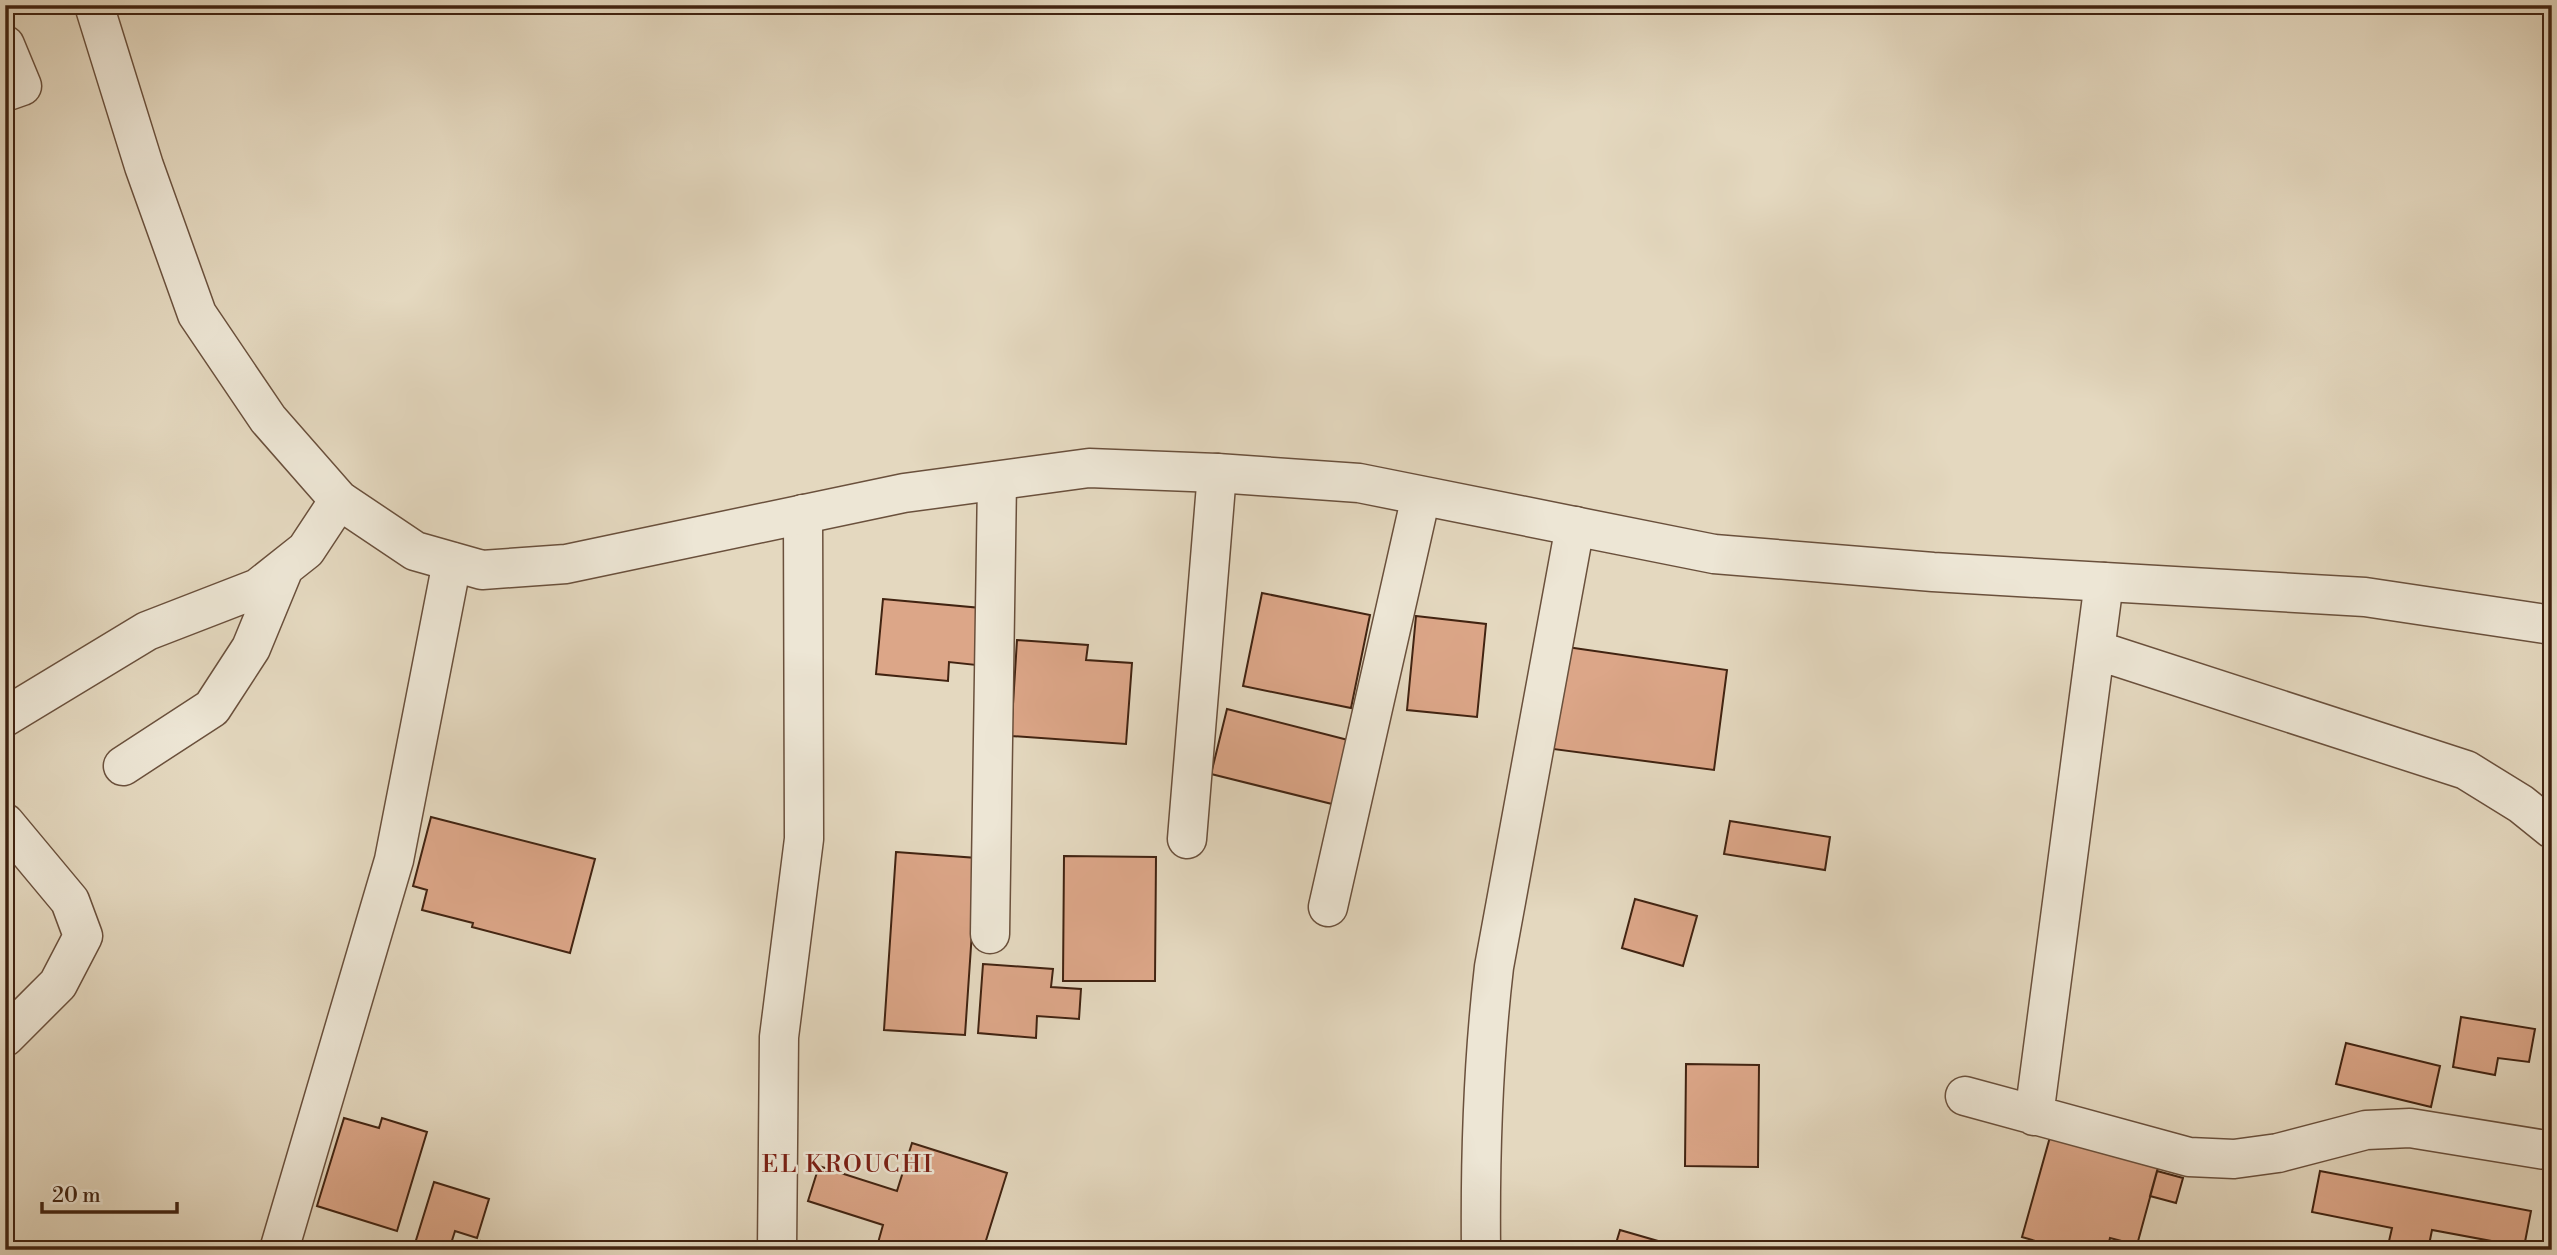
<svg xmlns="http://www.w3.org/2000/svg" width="2557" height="1255" font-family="'Libre Bodoni',serif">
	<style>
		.building { fill: #dca688; stroke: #412311; stroke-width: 2 }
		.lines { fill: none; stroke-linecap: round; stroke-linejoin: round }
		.minor-casing { stroke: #6a503c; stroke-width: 41 }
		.tertiary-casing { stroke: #6a503c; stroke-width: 41 }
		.minor { stroke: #ede6d5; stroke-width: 38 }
		.tertiary { stroke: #ede6d5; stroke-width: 38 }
		.labels { text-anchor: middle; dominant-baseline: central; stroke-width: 5; stroke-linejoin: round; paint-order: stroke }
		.quarter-label { font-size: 24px; letter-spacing: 2px; fill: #7a1f14; stroke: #ede6d5 }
	</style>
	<rect width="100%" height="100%" fill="#e4d8bf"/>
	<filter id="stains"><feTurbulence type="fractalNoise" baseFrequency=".00286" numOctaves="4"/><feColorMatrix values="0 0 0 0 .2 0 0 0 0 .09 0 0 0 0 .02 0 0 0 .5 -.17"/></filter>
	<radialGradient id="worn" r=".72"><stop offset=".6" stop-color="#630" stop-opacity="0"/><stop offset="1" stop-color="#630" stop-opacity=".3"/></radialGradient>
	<path class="building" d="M1262,593L1370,615L1351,708L1243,686Z
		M883,599L981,608L976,665L949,662L948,681L876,674Z
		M1416,616L1486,624L1477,717L1407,710Z
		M1017,640L1088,645L1086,660L1132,663L1126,744L1011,736Z
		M1567,647L1727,670L1714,770L1553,749Z
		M1227,709L1348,740L1332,804L1211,774Z
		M431,817L595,859L570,953L472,927L473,923L422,910L427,890L413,886Z
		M1730,821L1830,837L1825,870L1724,854Z
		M896,852L977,858L965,1035L884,1030Z
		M1064,856L1156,857L1155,981H1063Z
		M1635,899L1697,916L1683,966L1622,948Z
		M983,964L1053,969L1051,987L1081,989L1079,1019L1037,1016L1036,1038L978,1033Z
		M2461,1017L2535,1029L2529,1062L2498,1058L2495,1075L2453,1067Z
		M2346,1043L2440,1066L2431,1107L2336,1084Z
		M1686,1064L1759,1065L1758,1167L1685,1166Z
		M344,1118L379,1128L382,1118L427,1132L397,1231L317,1206Z
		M2050,1137L2158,1168L2137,1245L2110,1238L2107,1250H2066L2022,1237Z
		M912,1143L1007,1173L983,1250H876L883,1225L808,1201L819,1166L897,1191Z
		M2157,1171L2183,1178L2176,1203L2150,1196Z
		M2320,1171L2531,1211L2524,1247L2432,1230L2428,1250H2387L2392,1228L2312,1212Z
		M434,1182L489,1199L477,1238L455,1231L449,1250H413Z
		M1620,1230L1658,1241L1655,1250H1614Z
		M2115,1240L2136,1250H2110Z
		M481,1241L509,1250H478Z"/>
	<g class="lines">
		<g class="minor-casing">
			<path id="minor" d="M5,45L22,86L5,92
				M2096,650L2466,770L2521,804L2552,829
				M5,717L147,631L258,588L306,550L339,500
				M123,766L212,708L251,648L284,568
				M5,823L70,901L83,936L58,984L5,1037
				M1187,839L1217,473
				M1328,907L1421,496
				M990,934L997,481
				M1965,1096L2189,1157L2234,1159L2278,1153L2366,1130L2410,1128L2552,1151
				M2034,1116L2104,582
				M279,1250L394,860L452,562
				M777,1250L779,1037L804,839L803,514
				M1481,1250C1480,1155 1483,1061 1494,967L1575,526"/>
		</g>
		<g class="tertiary-casing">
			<path id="tertiary" d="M94,5L144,166L197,314L268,419L339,500L415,551L482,570L566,564L904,493L1089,468L1217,473L1359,483L1714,554L1933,572L2365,597L2552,625"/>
		</g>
		<use href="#minor" class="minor"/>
		<use href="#tertiary" class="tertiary"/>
	</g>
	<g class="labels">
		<g class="quarter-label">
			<text x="848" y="1165">EL KROUCHI</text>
		</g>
	</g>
	<rect width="2557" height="1255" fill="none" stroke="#e4d8bf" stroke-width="28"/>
	<rect x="7" y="7" width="2543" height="1241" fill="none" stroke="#412311" stroke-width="3.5"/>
	<rect x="14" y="14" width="2529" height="1227" fill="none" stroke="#412311" stroke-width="2"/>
	<path d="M42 1202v10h135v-10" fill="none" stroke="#412311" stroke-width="3.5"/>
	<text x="52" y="1202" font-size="21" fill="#412311" stroke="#ede6d5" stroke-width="5" paint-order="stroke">20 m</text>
	<rect width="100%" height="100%" filter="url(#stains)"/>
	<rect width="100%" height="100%" fill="url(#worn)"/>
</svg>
